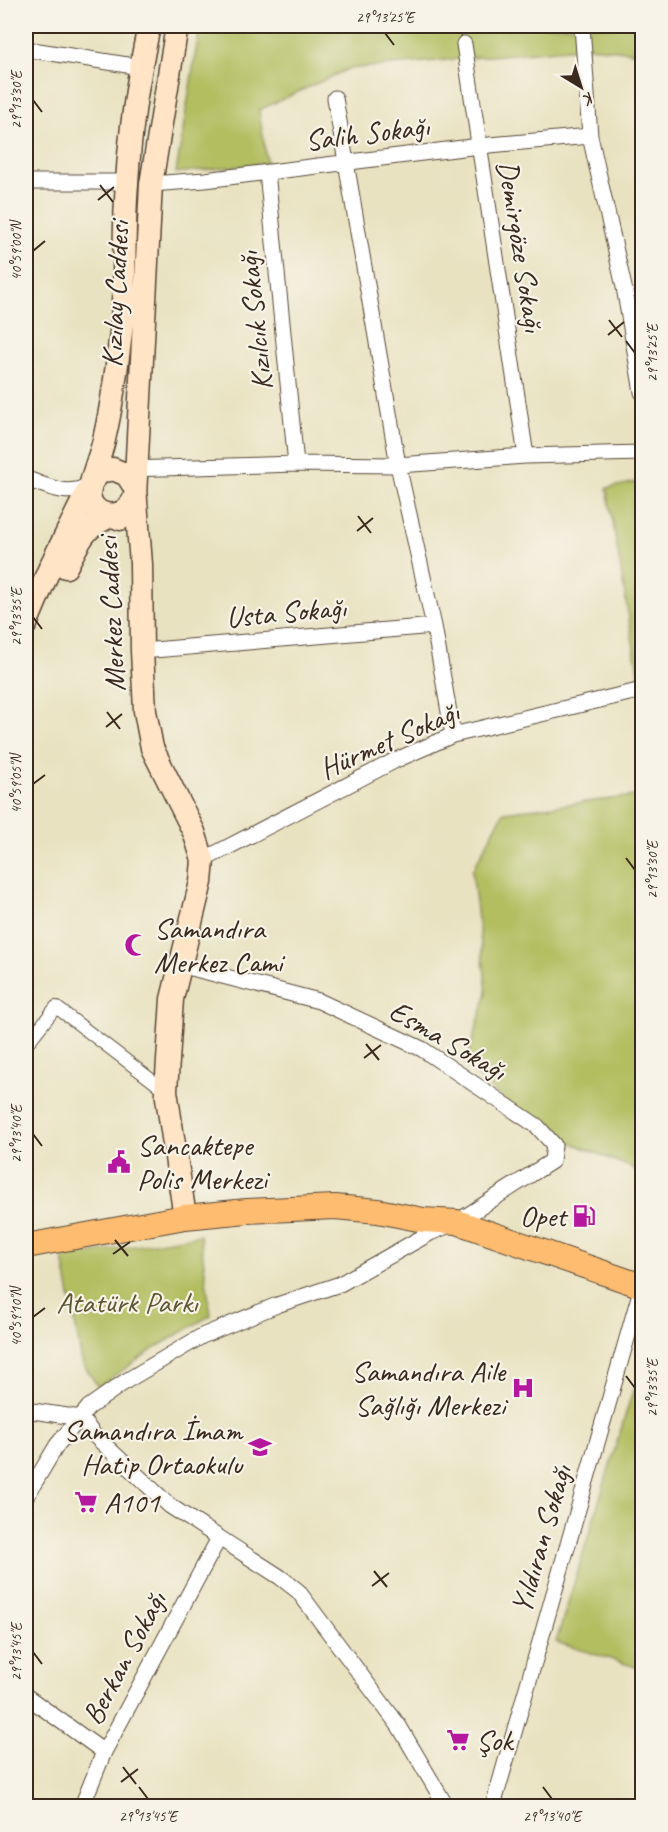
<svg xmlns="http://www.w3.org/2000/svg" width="668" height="1832" font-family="Caveat,sans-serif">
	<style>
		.green { fill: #b2be60; stroke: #76743f; stroke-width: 1.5 }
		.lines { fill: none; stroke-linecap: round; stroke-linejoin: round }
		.pedestrian-casing { stroke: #554636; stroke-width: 14 }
		.minor-casing { stroke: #554636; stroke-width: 17 }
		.secondary-casing { stroke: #554636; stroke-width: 25 }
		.primary-casing { stroke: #554636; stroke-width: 26 }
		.pedestrian { stroke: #fff; stroke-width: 12 }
		.minor { stroke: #fff; stroke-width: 15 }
		.secondary { stroke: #ffe4c6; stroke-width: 22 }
		.primary { stroke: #febc70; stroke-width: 24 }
		.ticks { fill: none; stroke: #3b2a1e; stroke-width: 2 }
		.labels { text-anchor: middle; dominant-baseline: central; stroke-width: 4.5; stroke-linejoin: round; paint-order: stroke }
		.street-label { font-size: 30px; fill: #3b2a1e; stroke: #f7f3e8 }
		.poi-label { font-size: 30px; fill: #3b2a1e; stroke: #f7f3e8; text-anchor: start }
		.park-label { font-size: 30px; fill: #5f5632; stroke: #f7f3e8 }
		.neatline { fill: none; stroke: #3b2a1e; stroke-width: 2 }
		.ticks-label { font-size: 15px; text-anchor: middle; fill: #3b2a1e }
	</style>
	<rect width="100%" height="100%" fill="#f7f3e8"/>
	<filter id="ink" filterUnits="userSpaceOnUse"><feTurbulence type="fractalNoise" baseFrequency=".0167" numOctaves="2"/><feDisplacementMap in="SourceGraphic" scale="12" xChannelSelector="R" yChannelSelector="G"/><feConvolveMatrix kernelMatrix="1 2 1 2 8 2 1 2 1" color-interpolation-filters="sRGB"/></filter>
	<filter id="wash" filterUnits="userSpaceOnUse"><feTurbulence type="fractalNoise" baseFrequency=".008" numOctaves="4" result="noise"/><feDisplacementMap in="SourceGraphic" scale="24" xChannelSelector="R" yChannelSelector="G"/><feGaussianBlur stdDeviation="1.35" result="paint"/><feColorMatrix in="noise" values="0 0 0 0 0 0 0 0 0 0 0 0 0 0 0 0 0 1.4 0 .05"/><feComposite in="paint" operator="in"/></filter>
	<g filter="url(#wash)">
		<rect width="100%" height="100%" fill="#e9e2c1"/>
		<path class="green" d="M200,26H642V53L590,47L348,69L259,110L267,163L176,173Z
			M642,481V689L641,690L607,488Z
			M642,795V1172L534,1127L465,1065L487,992L472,871L504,812Z
			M200,1235L211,1315L158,1346L98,1387L82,1362L63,1258Z
			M633,1390L642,1392V1669L556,1642Z"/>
	</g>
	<g filter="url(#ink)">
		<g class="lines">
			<g class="pedestrian-casing">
				<path id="pedestrian" d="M26,1045L56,1007L166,1091"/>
			</g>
			<g class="minor-casing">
				<path id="minor" d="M582,26L590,136L624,287L642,392
					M464,44L526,456
					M26,49L140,67
					M335,98L398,465L434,626L453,735
					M267,172L296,464
					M26,182H127
					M151,184L205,180L479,146L590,136
					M127,469L296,464L398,465L526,456L642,453
					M26,479C49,486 71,500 92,482
					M142,651L434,626
					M203,860L394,761L453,735L642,690
					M26,1410L81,1418L94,1435L170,1506L280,1577L298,1591L399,1726L446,1806
					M26,1497L57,1445L89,1407L126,1381L202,1336L277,1305L340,1284L430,1233L457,1222L552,1161L554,1145L537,1126L422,1049L319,1001L180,965
					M26,1696L104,1752
					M82,1806L104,1752L219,1538
					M493,1806L642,1286"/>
			</g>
			<g class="secondary-casing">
				<path id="secondary" d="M149,26C138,77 130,130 127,183C123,232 126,283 121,332C117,367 113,401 105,435C102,453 93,470 90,488C84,517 125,526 135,496L151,184L177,26
					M66,567C81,539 83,527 113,515L120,519
					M26,624L51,565L92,482L100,472L113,469L127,475L135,488L141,564L142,651L145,711L152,748L194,832L203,860L201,882L172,999L166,1091L185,1217"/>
			</g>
			<g class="primary-casing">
				<path id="primary" d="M26,1246L185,1217L247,1211L335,1207L378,1211L423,1220L457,1222L642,1286"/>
			</g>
			<use href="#pedestrian" class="pedestrian"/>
			<use href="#minor" class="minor"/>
			<use href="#secondary" class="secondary"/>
			<use href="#primary" class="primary"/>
		</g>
	</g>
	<path class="ticks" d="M385,33L394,45M33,100L42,112M100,185L113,202M98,200L114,187M33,251L45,241M609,320L622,337M608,335L624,322M626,341L635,353M358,516L371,533M357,531L373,518M33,617L42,629M107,712L120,729M106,727L122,714M33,784L45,775M626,858L635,870M366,1044L379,1060M364,1058L381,1045M33,1134L42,1146M115,1240L128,1256M113,1254L130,1242M33,1317L45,1308M626,1376L635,1388M374,1571L387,1587M372,1586L389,1573M33,1652L42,1664M123,1767L136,1784M121,1782L138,1769M139,1787L148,1799M543,1787L552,1799"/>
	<defs>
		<g id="mosque-bare" transform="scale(1.8)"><path d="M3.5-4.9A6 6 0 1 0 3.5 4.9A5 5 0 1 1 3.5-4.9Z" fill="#b5179e" stroke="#f7f3e8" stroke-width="2.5" paint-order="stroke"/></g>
		<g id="civic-bare" transform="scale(1.8)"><path d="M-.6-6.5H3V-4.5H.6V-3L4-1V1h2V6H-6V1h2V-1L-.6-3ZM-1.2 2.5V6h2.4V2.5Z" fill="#b5179e" stroke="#f7f3e8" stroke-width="2.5" paint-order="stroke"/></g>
		<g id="fuel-bare" transform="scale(1.8)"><path d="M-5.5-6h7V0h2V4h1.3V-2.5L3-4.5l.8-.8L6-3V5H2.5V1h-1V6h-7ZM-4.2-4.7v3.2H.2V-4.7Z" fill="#b5179e" stroke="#f7f3e8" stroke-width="2.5" paint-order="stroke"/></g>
		<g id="hospital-bare" transform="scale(1.8)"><path d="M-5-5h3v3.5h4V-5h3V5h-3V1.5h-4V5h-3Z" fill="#b5179e" stroke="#f7f3e8" stroke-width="2.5" paint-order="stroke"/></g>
		<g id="school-bare" transform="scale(1.8)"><path d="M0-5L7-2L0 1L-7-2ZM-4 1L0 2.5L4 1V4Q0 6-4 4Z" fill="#b5179e" stroke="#f7f3e8" stroke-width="2.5" paint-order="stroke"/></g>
		<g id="supermarket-bare" transform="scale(1.8)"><path d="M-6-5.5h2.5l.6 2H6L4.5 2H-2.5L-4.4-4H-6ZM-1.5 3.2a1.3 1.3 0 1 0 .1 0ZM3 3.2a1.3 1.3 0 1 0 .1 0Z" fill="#b5179e" stroke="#f7f3e8" stroke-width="2.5" paint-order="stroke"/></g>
	</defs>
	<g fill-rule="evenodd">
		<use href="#mosque-bare" x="136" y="945"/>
		<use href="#civic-bare" x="119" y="1162"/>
		<use href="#fuel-bare" x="584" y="1216"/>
		<use href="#hospital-bare" x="523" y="1388"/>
		<use href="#school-bare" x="260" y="1447"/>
		<use href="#supermarket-bare" x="86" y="1502"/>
		<use href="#supermarket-bare" x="458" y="1740"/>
	</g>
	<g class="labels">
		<g class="street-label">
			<text transform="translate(367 133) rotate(-7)">Salih Sokağı</text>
			<text transform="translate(521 246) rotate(81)">Demirgöze Sokağı</text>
			<text transform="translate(115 294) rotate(-87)">Kızılay Caddesi</text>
			<text transform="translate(255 321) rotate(-96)">Kızılcık Sokağı</text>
			<text transform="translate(286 612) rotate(-5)">Usta Sokağı</text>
			<text transform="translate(111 614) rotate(-93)">Merkez Caddesi</text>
			<text transform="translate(389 740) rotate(-24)">Hürmet Sokağı</text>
			<text transform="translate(448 1040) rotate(30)">Esma Sokağı</text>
			<text transform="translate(541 1539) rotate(-74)">Yıldıran Sokağı</text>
			<text transform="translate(124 1658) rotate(-62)">Berkan Sokağı</text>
		</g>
		<g class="poi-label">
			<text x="154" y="928">Samandıra<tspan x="154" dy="34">Merkez Cami</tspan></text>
			<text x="137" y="1145">Sancaktepe<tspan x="137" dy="34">Polis Merkezi</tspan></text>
			<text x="566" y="1216" text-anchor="end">Opet</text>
			<text x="505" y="1371" text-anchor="end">Samandıra Aile<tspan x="505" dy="34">Sağlığı Merkezi</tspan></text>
			<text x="242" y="1430" text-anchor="end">Samandıra İmam<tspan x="242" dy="34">Hatip Ortaokulu</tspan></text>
			<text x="104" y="1502">A101</text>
			<text x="476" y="1740">Şok</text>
		</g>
		<g class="park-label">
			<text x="127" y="1302">Atatürk Parkı</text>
		</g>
	</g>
	<rect width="668" height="1832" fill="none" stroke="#f7f3e8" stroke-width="66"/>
	<g transform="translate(581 87) rotate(142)" stroke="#f7f3e8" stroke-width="4.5" paint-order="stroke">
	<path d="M0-4.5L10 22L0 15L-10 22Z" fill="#3b2a1e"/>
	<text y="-9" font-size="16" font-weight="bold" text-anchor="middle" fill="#3b2a1e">K</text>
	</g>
	<rect x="33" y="33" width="602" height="1766" class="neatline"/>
	<g class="ticks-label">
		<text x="385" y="22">29°13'25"E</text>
		<text transform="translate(16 100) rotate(-90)" y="5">29°13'30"E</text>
		<text transform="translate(16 251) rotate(-90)" y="5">40°59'00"N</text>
		<text transform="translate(652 353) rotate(-90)" y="5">29°13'25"E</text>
		<text transform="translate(16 617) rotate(-90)" y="5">29°13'35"E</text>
		<text transform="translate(16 784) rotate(-90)" y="5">40°59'05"N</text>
		<text transform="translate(652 870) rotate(-90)" y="5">29°13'30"E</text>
		<text transform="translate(16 1134) rotate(-90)" y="5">29°13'40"E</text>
		<text transform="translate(16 1317) rotate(-90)" y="5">40°59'10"N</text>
		<text transform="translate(652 1388) rotate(-90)" y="5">29°13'35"E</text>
		<text transform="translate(16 1652) rotate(-90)" y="5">29°13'45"E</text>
		<text x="148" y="1821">29°13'45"E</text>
		<text x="552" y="1821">29°13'40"E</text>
	</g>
</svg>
